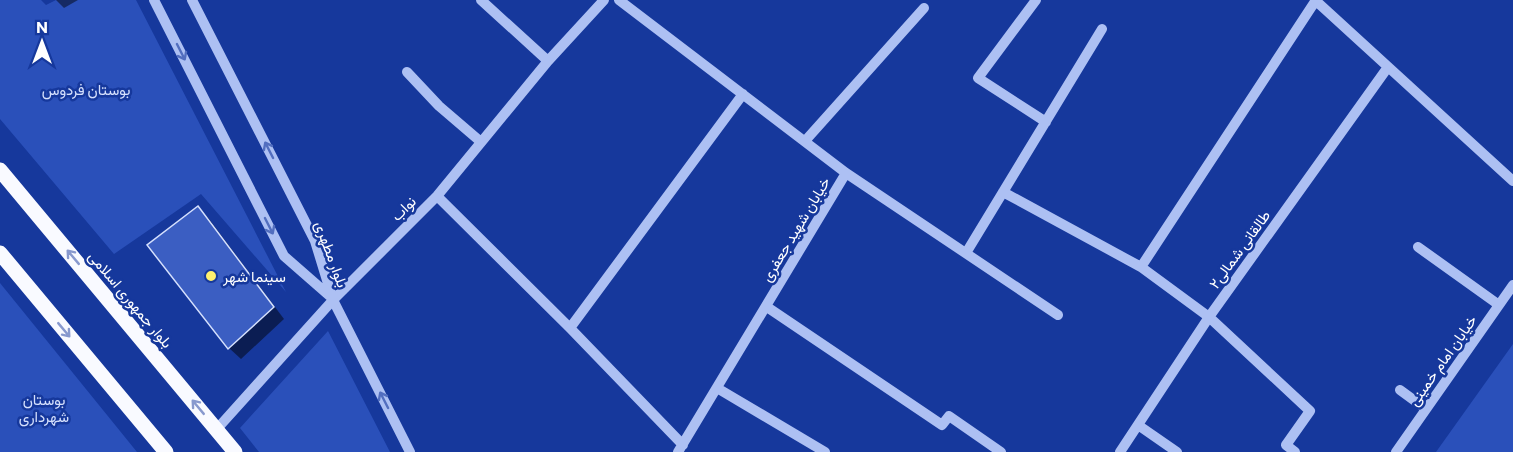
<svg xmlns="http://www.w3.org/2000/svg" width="1513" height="452" font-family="Commissioner,Vazirmatn,sans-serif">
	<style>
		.green { fill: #2a50ba }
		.shadow { fill: #0007 }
		.building { fill: #3b5ec2; stroke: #d5e0fd; stroke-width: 1.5 }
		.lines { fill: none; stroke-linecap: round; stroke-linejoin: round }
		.minor { stroke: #adc0f3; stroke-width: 10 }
		.major { stroke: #f9faff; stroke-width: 15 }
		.oneway { stroke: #526ebf }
		.oneway2 { stroke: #8899ce }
		.poi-dot { fill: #fff06f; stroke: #16389c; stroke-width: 2 }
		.labels { text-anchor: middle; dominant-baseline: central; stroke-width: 5; stroke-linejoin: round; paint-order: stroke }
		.park-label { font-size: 15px; fill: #d5e0fd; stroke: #16389c }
		.street-label { font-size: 15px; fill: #fff; stroke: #16389c }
		.poi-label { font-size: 15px; fill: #fff; stroke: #16389c; text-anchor: start }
	</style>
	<rect width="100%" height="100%" fill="#16389c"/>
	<path class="green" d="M0,0H41L46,5L56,0H136L286,292L201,194L114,254L0,119Z
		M0,283L137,452H0Z
		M328,331L390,452H259L240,428Z
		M1513,344V452H1436Z"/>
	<path class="shadow" d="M56,0H78L64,8Z
		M198,208L209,219L284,319L241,359L229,348L149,245Z"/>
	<path class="building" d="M198,206L274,307L228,349L147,245Z"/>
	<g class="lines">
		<path class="minor" d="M154,0L284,256L332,298
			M192,0L315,241L333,300L410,452
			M481,0L548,61
			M619,0L846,173L1058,315
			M1036,0L978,78L1046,122
			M1315,0L1513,181
			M407,72L439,106L481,142
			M805,141L924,8
			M1003,192L1141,267L1209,317L1310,411L1286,445L1295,452
			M437,196L570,328L683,445
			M1418,247L1499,305
			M966,253L1102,29
			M1141,267L1316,0
			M767,307L942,425L949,416L1001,452
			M570,328L743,94
			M717,388L825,452
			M1400,390L1426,409
			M1138,425L1177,452
			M216,430L333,300L437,196L548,61L604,0
			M678,452L846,173
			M1120,452L1209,317L1388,67
			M1396,452L1513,285"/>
		<path class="major" d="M0,170L235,452
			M0,253L166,452"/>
	</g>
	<defs><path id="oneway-shaft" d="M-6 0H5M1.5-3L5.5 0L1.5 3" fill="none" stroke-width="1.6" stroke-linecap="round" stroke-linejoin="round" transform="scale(1.5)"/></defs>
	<g class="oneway">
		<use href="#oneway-shaft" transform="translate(181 52) rotate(63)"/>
		<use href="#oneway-shaft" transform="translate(269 150) rotate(-117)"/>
		<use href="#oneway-shaft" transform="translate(269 226) rotate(63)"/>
		<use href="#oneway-shaft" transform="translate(384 400) rotate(-117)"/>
	</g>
	<g class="oneway2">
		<use href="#oneway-shaft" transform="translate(73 257) rotate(-130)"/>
		<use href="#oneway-shaft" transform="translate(64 330) rotate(50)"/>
		<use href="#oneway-shaft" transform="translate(198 407) rotate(-130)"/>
	</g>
	<circle class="poi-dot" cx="211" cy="276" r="6"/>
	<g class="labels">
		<g class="park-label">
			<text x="86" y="89">بوستان فردوس</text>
			<text x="44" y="399">بوستان<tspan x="44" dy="17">شهرداری</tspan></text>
		</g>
		<g class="street-label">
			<text transform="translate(403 208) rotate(-45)">نواب</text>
			<text transform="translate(795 229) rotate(-59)">خیابان شهید جعفری</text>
			<text transform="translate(1239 249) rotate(-54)">طالقانی شمالی۲</text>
			<text transform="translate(332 254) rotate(70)">بلوار مطهری</text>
			<text transform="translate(131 299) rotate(50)">بلوار جمهوری اسلامی</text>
			<text transform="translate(1442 360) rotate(-55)">خیابان امام خمینی</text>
		</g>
		<g class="poi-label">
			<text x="223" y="276">سینما شهر</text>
		</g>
	</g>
	<g transform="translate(42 42)" stroke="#16389c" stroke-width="4.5" paint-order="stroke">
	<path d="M0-4.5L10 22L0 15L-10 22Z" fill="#ffffff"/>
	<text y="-9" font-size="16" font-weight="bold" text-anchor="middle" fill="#ffffff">N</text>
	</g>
</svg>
